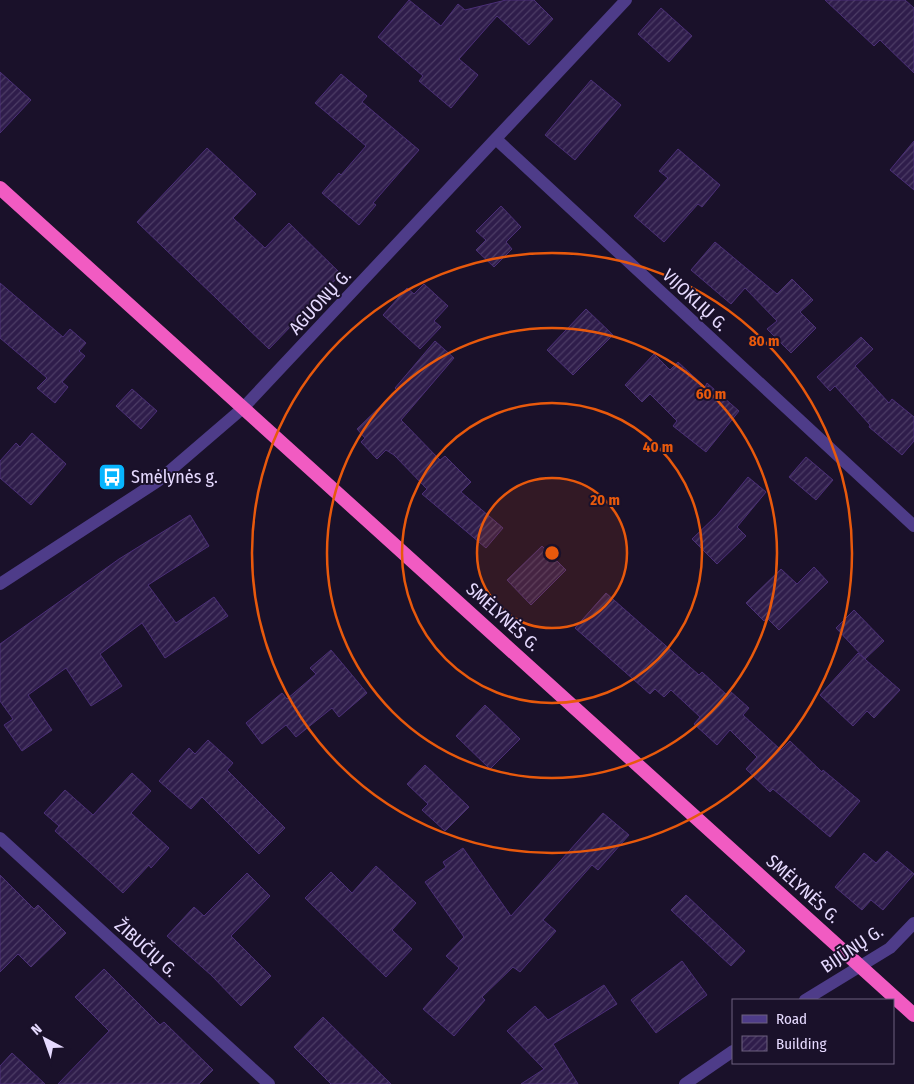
<svg xmlns="http://www.w3.org/2000/svg" width="914" height="1084" font-family="'Fira Sans Condensed',sans-serif">
	<style>
		.building { fill: url(#building-hatch); stroke: #4b2f77 }
		.lines { fill: none; stroke-linecap: round; stroke-linejoin: round }
		.minor { stroke: #4e3c89; stroke-width: 12 }
		.trunk { stroke: #f15bc2; stroke-width: 14 }
		.ring { fill: none; stroke: #e8590c; stroke-width: 2.5 }
		.labels { text-anchor: middle; dominant-baseline: central; stroke-width: 4; stroke-linejoin: round; paint-order: stroke }
		.street-label { font-size: 18px; fill: #e6daff; stroke: #1a112a }
		.poi-label { font-size: 18px; fill: #e6daff; stroke: #1a112a; text-anchor: start }
		.centre { fill: #e8590c; stroke: #1a112a; stroke-width: 2.5 }
		.ring-label { font-size: 15px; text-anchor: middle; font-weight: bold; fill: #e8590c; stroke: #1a112a; stroke-width: 4; stroke-linejoin: round; paint-order: stroke }
	</style>
	<defs>
		<pattern id="building-hatch" width="6" height="6" patternUnits="userSpaceOnUse" patternTransform="scale(1.25)"><rect width="6" height="6" fill="#2f1d4b"/><path d="M-1 1l2-2M0 6l6-6M5 7l2-2" fill="none" stroke="#4d3d66"/></pattern>
	</defs>
	<rect width="100%" height="100%" fill="#1a112a"/>
	<path class="building" d="M409,0L441,26L458,4L465,10L506,0H534L553,19L529,45L497,16L459,59L478,75L451,108L419,81L423,76L378,37Z
		M825,0H905L914,8V73L880,40L874,46Z
		M661,8L692,36L669,62L638,34Z
		M0,72L31,100L0,133Z
		M341,74L367,96L362,102L419,150L373,203L376,205L359,225L322,193L339,173L341,175L366,146L315,103Z
		M591,80L621,105L575,160L545,135Z
		M914,141V190L890,170Z
		M207,148L256,194L233,218L265,248L289,223L341,274L269,349L137,222Z
		M678,149L720,185L702,207L698,204L664,242L634,216L668,178L659,171Z
		M501,206L521,227L506,242L512,249L494,267L476,250L486,240L476,231Z
		M715,242L777,294L792,279L813,300L800,312L816,328L791,353L767,329L777,321L745,288L731,304L691,270Z
		M0,283L63,337L70,329L86,343L79,351L85,356L62,382L68,387L55,403L37,388L47,378L0,338Z
		M424,284L448,306L434,321L441,327L420,349L383,315L407,288L414,294Z
		M586,309L613,335L573,375L547,350Z
		M861,337L873,349L855,366L889,403L892,399L914,417V441L902,455L869,427L870,425L835,386L830,391L817,377Z
		M435,341L454,358L401,420L440,460L445,456L471,482L461,492L503,528L486,548L422,494L427,489L394,455L386,450L377,459L361,442L365,438L357,429L397,390L395,388Z
		M654,354L670,370L678,362L705,387L707,383L739,411L706,452L673,426L677,421L650,394L642,402L625,385Z
		M132,389L157,411L141,429L116,406Z
		M32,433L66,464L31,505L0,478V461L16,443L20,447Z
		M806,457L833,480L816,500L789,477Z
		M748,477L766,492L737,527L746,536L717,564L692,539L717,515Z
		M190,515L209,546L148,585L176,623L214,597L228,616L165,658L142,623L100,654L122,686L91,706L66,668L28,695L52,730L22,751L4,725L13,719L0,701V644L119,559Z
		M542,546L566,570L531,605L507,580Z
		M814,567L828,582L779,630L767,618L764,621L746,603L781,569L797,584Z
		M606,593L699,675L702,672L727,695L730,691L749,708L743,715L781,750L790,741L822,772L823,770L860,801L830,837L773,789L770,792L746,769L757,757L730,730L717,745L694,724L700,717L671,690L664,697L655,689L650,694L575,628Z
		M854,610L884,641L865,659L836,628Z
		M331,650L367,693L339,717L332,708L296,737L286,725L262,744L246,723L282,693L287,699L316,674L310,668Z
		M858,653L900,690L874,718L867,711L853,726L820,695Z
		M485,705L520,739L490,769L456,736Z
		M208,740L233,763L227,770L285,828L259,854L202,797L191,809L159,781L189,748L195,754Z
		M425,765L469,807L445,831L422,810L428,804L407,784Z
		M132,773L151,791L131,813L169,848L151,868L149,865L123,893L55,831L59,826L44,813L65,790L93,815Z
		M603,813L629,835L598,870L592,865L543,920L556,931L520,972L513,967L482,997L485,1000L454,1036L423,1009L459,968L446,956L464,937L425,882L446,867L443,862L463,848L511,916Z
		M887,851L914,874L883,910L871,900L862,910L835,887L864,853L876,863Z
		M376,866L416,903L392,930L412,949L386,977L305,898L331,872L352,893Z
		M247,873L270,896L231,936L271,976L241,1006L211,975L167,936L194,907L204,916Z
		M0,875L34,909L38,905L66,933L31,967L18,954L0,972Z
		M686,895L745,951L731,966L671,910Z
		M682,961L707,995L656,1033L631,1000Z
		M104,969L160,1025L164,1022L213,1070L199,1084H58L109,1031L75,997Z
		M604,985L617,1004L553,1044L578,1084H521L544,1069L507,1031L535,1006L548,1020Z
		M323,1017L391,1084H331L294,1047Z
		M12,1053L45,1084H0V1066Z"/>
	<g class="lines">
		<path class="minor" d="M497,140L914,526
			M0,584L158,481L243,408L626,0
			M0,838L269,1084
			M805,1000L890,948L914,923
			M685,1084L733,1051"/>
		<path class="trunk" d="M0,188L914,1015"/>
	</g>
	<circle cx="552" cy="553" r="75" fill="#e8590c" fill-opacity=".12"/>
	<g class="ring">
		<circle cx="552" cy="553" r="75"/>
		<circle cx="552" cy="553" r="150"/>
		<circle cx="552" cy="553" r="225"/>
		<circle cx="552" cy="553" r="300"/>
	</g>
	<defs>
		<g id="bus-square" transform="scale(1.4375)"><rect x="-9" y="-9" width="18" height="18" rx="4" fill="#07b5fe" stroke="#1a112a"/><path d="M-5-6H5V4H4V6H2V4H-2V6H-4V4H-5ZM-3.5-4V0h7V-4ZM-3.5 1.2v1.5H-2V1.2ZM2 1.2v1.5H3.5V1.2Z" fill="#fff"/></g>
	</defs>
	<g fill-rule="evenodd">
		<use href="#bus-square" x="112" y="477"/>
	</g>
	<g class="labels">
		<g class="street-label">
			<text transform="translate(695 300) rotate(43)">VIJOKLIŲ G.</text>
			<text transform="translate(320 302) rotate(-47)">AGUONŲ G.</text>
			<text transform="translate(503 617) rotate(42)">SMĖLYNĖS G.</text>
			<text transform="translate(803 889) rotate(42)">SMĖLYNĖS G.</text>
			<text transform="translate(146 948) rotate(42)">ŽIBUČIŲ G.</text>
			<text transform="translate(852 949) rotate(-34)">BIJŪNŲ G.</text>
		</g>
		<g class="poi-label">
			<text x="131" y="477">Smėlynės g.</text>
		</g>
	</g>
	<circle cx="552" cy="553" r="8" class="centre"/>
	<g class="ring-label">
		<text x="764" y="346">80 m</text>
		<text x="711" y="399">60 m</text>
		<text x="658" y="452">40 m</text>
		<text x="605" y="505">20 m</text>
	</g>
	<rect x="732" y="999" width="162" height="65" fill="#1a112a" stroke="#6c617f"/>
	<rect x="742" y="1015" width="25" height="8" fill="#4e3c89" stroke="#6c617f"/>
	<text x="776" y="1024" font-size="15" fill="#e6daff">Road</text>
	<rect x="742" y="1036" width="25" height="15" fill="url(#building-hatch)" stroke="#6c617f"/>
	<text x="776" y="1049" font-size="15" fill="#e6daff">Building</text>
	<g transform="translate(45 1039) rotate(319)" stroke="#1a112a" stroke-width="4" paint-order="stroke">
	<path d="M0-4L9 19L0 12L-9 19Z" fill="#e6daff"/>
	<text y="-8" font-size="14" font-weight="bold" text-anchor="middle" fill="#e6daff">N</text>
	</g>
</svg>
